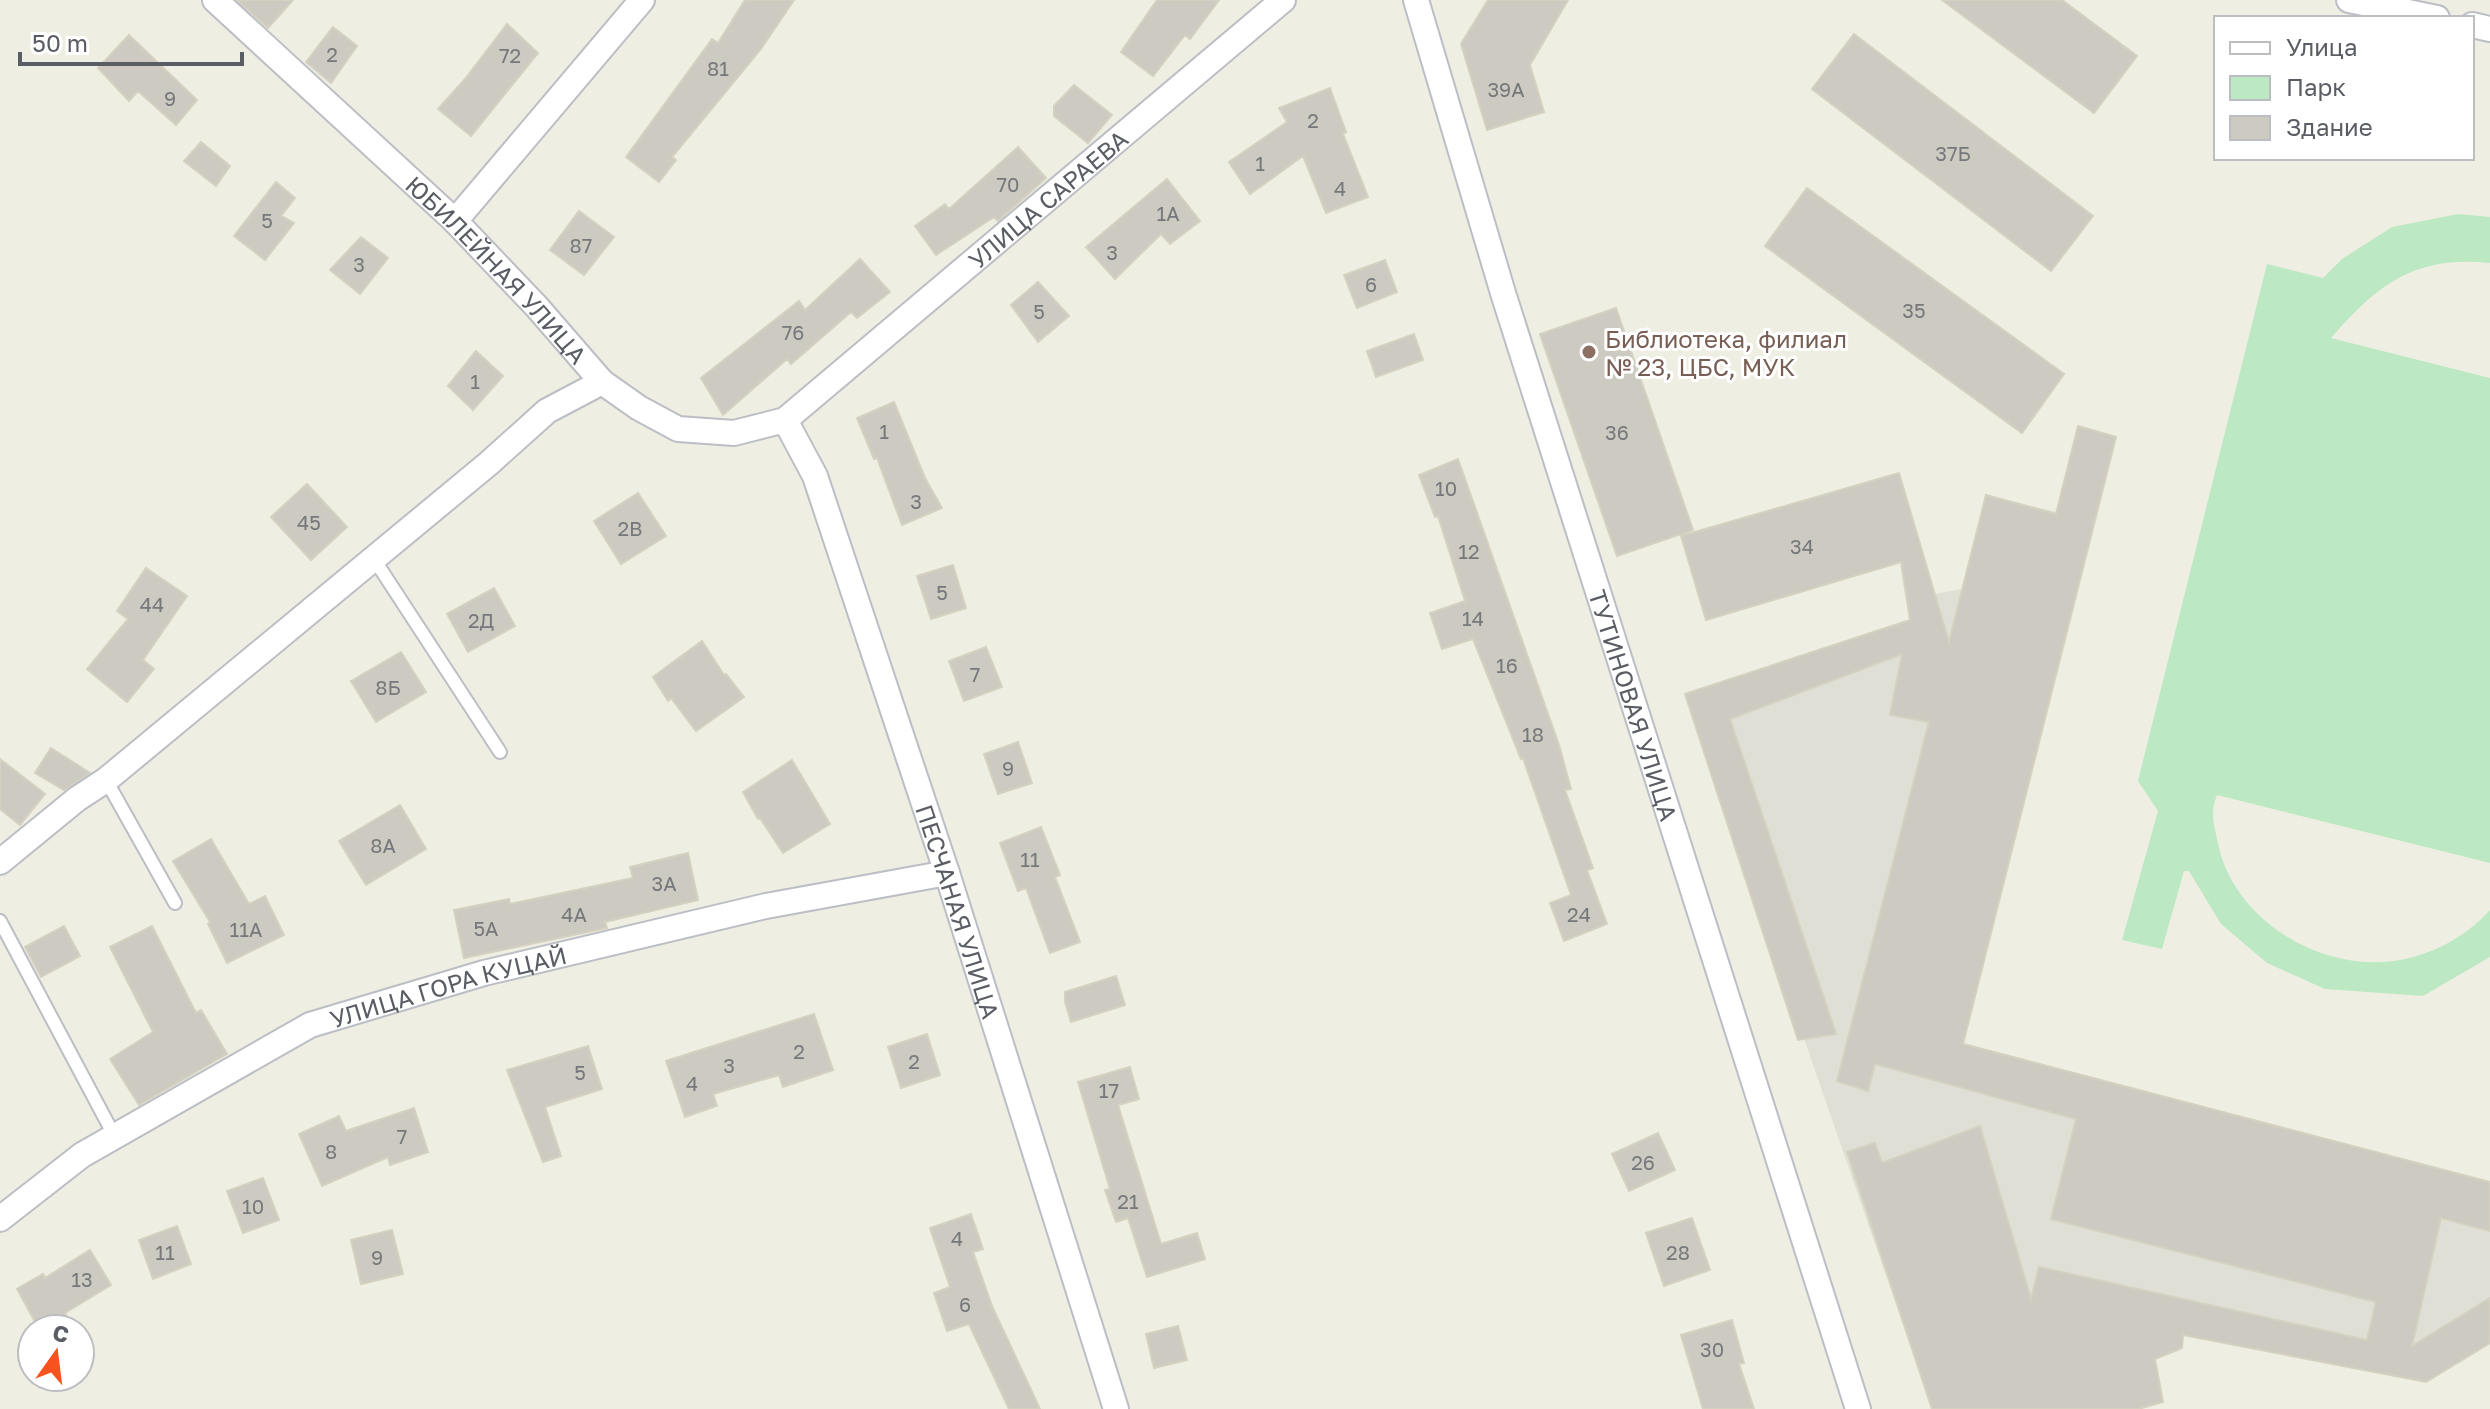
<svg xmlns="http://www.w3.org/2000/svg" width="2490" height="1409" font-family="'Golos Text',sans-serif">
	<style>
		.industrial { fill: #dfdfd6 }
		.green { fill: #bce9c3 }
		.building { fill: #cccac1; stroke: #d4d1c0; stroke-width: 2 }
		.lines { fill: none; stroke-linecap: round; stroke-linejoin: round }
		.lane-casing { stroke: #bcbec5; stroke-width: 16 }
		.street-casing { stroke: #bcbec5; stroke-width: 28 }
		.lane { stroke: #fff; stroke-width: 12 }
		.street { stroke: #fff; stroke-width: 24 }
		.education-dot { fill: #8d6e63; stroke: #fff; stroke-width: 3 }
		.labels { text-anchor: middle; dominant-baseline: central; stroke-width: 6; stroke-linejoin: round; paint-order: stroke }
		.number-label { font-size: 20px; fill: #76787b }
		.street-label { font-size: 24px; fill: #5a5d64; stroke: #fff }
		.education-label { font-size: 24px; fill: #785e54; stroke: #fff; text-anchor: start }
	</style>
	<rect width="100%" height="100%" fill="#efeee2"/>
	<path class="industrial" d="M2078,426L2116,437L1963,1043L2490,1182V1343L2426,1382L2184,1335L2182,1348L2155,1359L2163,1402L2138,1409H1933L1930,1403L1685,694L1910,620L1907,599L1962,589L1986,495L2056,512Z"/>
	<path class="green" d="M2458,214L2490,217V263C2415,255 2378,284 2331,338L2490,378V863L2217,795C2209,815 2215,827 2219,848C2236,918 2313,966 2382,962C2423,960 2463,940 2490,910V957L2423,996L2325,989L2267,963L2221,924L2189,871H2184L2162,949L2122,940L2158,811L2138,781L2267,264L2323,278L2342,259L2392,227Z"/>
	<path class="building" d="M237,0H293L268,28Z
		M745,0H794L761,49L672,157L676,160L659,182L626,157L712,39L718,43Z
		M1157,0H1219L1190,39L1185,35L1153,76L1121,52Z
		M1488,0H1568L1530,65L1544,112L1487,130L1461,44Z
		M1942,0H2062L2137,56L2094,113Z
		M507,24L538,53L471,136L438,109L465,79Z
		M333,27L357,46L331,83L306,62Z
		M1854,34L2093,216L2051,271L1812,89Z
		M129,35L197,100L176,125L138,91L129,101L98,68Z
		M1074,85L1112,115L1088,143L1054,116V106Z
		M1330,88L1346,132L1343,134L1368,197L1326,213L1303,156L1250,194L1229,162L1287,122L1279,108Z
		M201,142L230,166L216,186L184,161Z
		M1018,147L1046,178L998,221L994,217L936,255L915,226L945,204L949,209Z
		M1167,179L1200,221L1170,244L1161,234L1115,279L1086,247Z
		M276,182L295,198L281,216L294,223L265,260L234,236Z
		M1807,188L2064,374L2022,433L1765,246Z
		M579,211L614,237L584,275L550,250Z
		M361,237L388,258L360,294L330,270Z
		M860,259L890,292L857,318L851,312L791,364L787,359L723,415L701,378L799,301L805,310Z
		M1385,260L1397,292L1357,308L1344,275Z
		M1038,282L1069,316L1038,342L1011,305Z
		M1616,308L1693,530L1617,556L1540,334Z
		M1414,334L1423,360L1376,377L1367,351Z
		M476,351L503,376L473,410L448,386Z
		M894,402L925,478L942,508L902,525L877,458L874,459L857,418Z
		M2078,426L2116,437L1963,1044L2490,1182V1231L2441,1218L2412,1346L2490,1298V1343L2426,1382L2183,1335L2182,1348L2155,1359L2163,1402L2138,1409H1932L1847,1152L1875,1143L1882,1163L1980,1126L2031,1299L2039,1267L2367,1340L2376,1302L2051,1219L2076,1119L1875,1064L1868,1091L1837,1081L1929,722L1890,715L1902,654L1730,719L1836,1034L1798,1040L1685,694L1910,620L1901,562L1706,620L1681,536L1899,473L1949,642L1986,495L2056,514Z
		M1458,459L1559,745L1571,789L1565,790L1593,868L1587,870L1607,924L1564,941L1550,903L1571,895L1523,758L1521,759L1473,639L1442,649L1430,613L1465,601L1438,516L1435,517L1419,475Z
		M307,484L347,527L311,560L271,517Z
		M638,493L666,536L621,564L594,521Z
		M953,565L966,608L931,619L917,576Z
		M146,568L187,596L143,660L154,669L127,702L87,669L128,619L117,611Z
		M494,588L515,626L468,652L447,614Z
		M702,641L724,675L726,674L744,697L696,731L671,698L668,701L653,677Z
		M986,647L1002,687L964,701L949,661Z
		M401,652L426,692L376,722L351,681Z
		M1018,742L1032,783L998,794L984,754Z
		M51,748L90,773L64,790L35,773Z
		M0,759L45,794L20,825L0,809Z
		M792,760L830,824L783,853L760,818L758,819L743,792Z
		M400,805L426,849L366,885L339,841Z
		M1041,827L1060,875L1055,877L1080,942L1050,953L1026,888L1018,891L1000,843Z
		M211,839L249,904L265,896L284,935L227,963L208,924L210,922L173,861Z
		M688,853L698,900L605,922L607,928L464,958L454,910L509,899L510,904L633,878L630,867Z
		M64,926L80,956L41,977L25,947Z
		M152,926L196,1013L201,1010L227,1054L139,1105L110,1059L153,1032L110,947Z
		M1116,976L1125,1005L1071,1022L1065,1002V992Z
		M814,1014L833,1070L783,1087L779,1075L713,1094L717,1106L685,1117L666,1061Z
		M927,1034L940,1075L901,1088L888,1047Z
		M588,1046L602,1089L545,1107L561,1156L543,1162L507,1070Z
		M1130,1067L1139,1099L1118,1105L1161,1244L1197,1233L1205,1259L1147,1277L1128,1218L1116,1222L1105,1190L1110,1189L1078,1082Z
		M414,1108L428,1152L390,1165L388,1157L322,1186L299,1134L339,1116L346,1131Z
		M1658,1133L1675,1170L1629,1191L1612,1154Z
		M263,1178L279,1220L243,1233L227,1191Z
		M971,1214L983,1249L973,1252L992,1306L1040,1409H1009L969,1324L947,1331L934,1293L950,1287L930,1228Z
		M1692,1218L1710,1270L1664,1286L1646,1233Z
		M177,1226L191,1264L153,1279L139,1240Z
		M392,1230L403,1274L361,1284L351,1240Z
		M90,1250L111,1285L65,1313L67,1317L46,1329H39L17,1289L43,1274L45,1278Z
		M1732,1320L1744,1363L1739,1364L1754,1409H1703L1681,1335Z
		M1178,1326L1187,1360L1154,1368L1146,1334Z"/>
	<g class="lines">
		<g class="lane-casing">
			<path id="lane" d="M374,559L500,752
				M106,780L175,903
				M0,921L115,1137"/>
		</g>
		<g class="street-casing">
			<g id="street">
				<path id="s1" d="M215,0L455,221L537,307L602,382L639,408L678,429L734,433L785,420L1283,0"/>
				<path id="s2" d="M1416,0L1503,293L1858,1409"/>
				<path d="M2349,0L2437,18"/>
				<path d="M2472,25L2490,29"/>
				<path d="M455,221L642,0"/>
				<path id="s3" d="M785,420L815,476L947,873L1116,1409"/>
				<path d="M0,862L77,799L106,780L488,464L547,411L602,382"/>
				<path id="s4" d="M0,1219L82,1155L310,1025L484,973L766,906L947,873"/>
			</g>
		</g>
		<use href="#lane" class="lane"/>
		<use href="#street" class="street"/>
	</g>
	<circle class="education-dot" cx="1589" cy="352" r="8"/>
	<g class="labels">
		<g class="number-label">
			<text x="332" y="54">2</text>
			<text x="510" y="55">72</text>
			<text x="718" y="68">81</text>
			<text x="1506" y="89">39А</text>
			<text x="170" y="98">9</text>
			<text x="1313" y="120">2</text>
			<text x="1953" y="153">37Б</text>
			<text x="1260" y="163">1</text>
			<text x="1008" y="184">70</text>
			<text x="1340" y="188">4</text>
			<text x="1168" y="213">1А</text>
			<text x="267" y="220">5</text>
			<text x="581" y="245">87</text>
			<text x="1112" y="252">3</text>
			<text x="359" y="264">3</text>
			<text x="1371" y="284">6</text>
			<text x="1914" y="310">35</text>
			<text x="1039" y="311">5</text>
			<text x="793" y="332">76</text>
			<text x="475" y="381">1</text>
			<text x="884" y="431">1</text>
			<text x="1617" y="432">36</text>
			<text x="1446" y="488">10</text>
			<text x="916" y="501">3</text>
			<text x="309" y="522">45</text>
			<text x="630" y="528">2В</text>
			<text x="1802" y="546">34</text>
			<text x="1469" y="551">12</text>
			<text x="942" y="592">5</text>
			<text x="152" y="604">44</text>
			<text x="1473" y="618">14</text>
			<text x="481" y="620">2Д</text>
			<text x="1507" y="665">16</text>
			<text x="975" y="674">7</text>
			<text x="388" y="687">8Б</text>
			<text x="1533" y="734">18</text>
			<text x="1008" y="768">9</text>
			<text x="383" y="845">8А</text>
			<text x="1030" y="859">11</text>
			<text x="664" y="883">3А</text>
			<text x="574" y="914">4А</text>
			<text x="1579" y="914">24</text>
			<text x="486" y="928">5А</text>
			<text x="246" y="929">11А</text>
			<text x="799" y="1051">2</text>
			<text x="914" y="1061">2</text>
			<text x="729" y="1065">3</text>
			<text x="580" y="1072">5</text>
			<text x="692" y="1083">4</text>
			<text x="1109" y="1090">17</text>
			<text x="402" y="1136">7</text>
			<text x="331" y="1151">8</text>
			<text x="1643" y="1162">26</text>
			<text x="1128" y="1201">21</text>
			<text x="253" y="1206">10</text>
			<text x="957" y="1238">4</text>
			<text x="165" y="1252">11</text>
			<text x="1678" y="1252">28</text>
			<text x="377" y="1257">9</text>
			<text x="82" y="1279">13</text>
			<text x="965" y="1304">6</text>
			<text x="1712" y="1349">30</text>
		</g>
		<g class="street-label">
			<text stroke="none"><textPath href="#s1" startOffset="1086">УЛИЦА САРАЕВА</textPath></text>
			<text stroke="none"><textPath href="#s1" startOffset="390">ЮБИЛЕЙНАЯ УЛИЦА</textPath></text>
			<text stroke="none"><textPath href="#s2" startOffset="738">ТУТИНОВАЯ УЛИЦА</textPath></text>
			<text stroke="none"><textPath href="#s3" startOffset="522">ПЕСЧАНАЯ УЛИЦА</textPath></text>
			<text stroke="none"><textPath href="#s4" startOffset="510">УЛИЦА ГОРА КУЦАЙ</textPath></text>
		</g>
		<g class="education-label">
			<text x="1605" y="338">Библиотека, филиал<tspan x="1605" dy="28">№ 23, ЦБС, МУК</tspan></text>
		</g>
	</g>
	<rect x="2214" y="16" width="260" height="144" fill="#ffffff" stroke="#bdbec1" stroke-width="2"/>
	<rect x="2230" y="42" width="40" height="12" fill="#ffffff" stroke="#bdbec1" stroke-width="2"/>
	<text x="2286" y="56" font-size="24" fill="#5a5d64">Улица</text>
	<rect x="2230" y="76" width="40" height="24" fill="#bce9c3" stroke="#bdbec1" stroke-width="2"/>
	<text x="2286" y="96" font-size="24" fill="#5a5d64">Парк</text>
	<rect x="2230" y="116" width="40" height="24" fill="#cccac1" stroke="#bdbec1" stroke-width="2"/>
	<text x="2286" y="136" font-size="24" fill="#5a5d64">Здание</text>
	<g transform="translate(56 1353) rotate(14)"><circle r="38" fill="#ffffff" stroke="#bdbec1" stroke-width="2"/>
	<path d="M0-6L14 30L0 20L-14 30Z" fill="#f8531e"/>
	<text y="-12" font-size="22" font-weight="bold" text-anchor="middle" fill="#5a5d64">С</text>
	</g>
	<path d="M20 52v12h222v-12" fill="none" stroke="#5a5d64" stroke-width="4"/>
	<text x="32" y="52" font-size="24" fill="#5a5d64" stroke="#ffffff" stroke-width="6" paint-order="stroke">50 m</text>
</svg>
